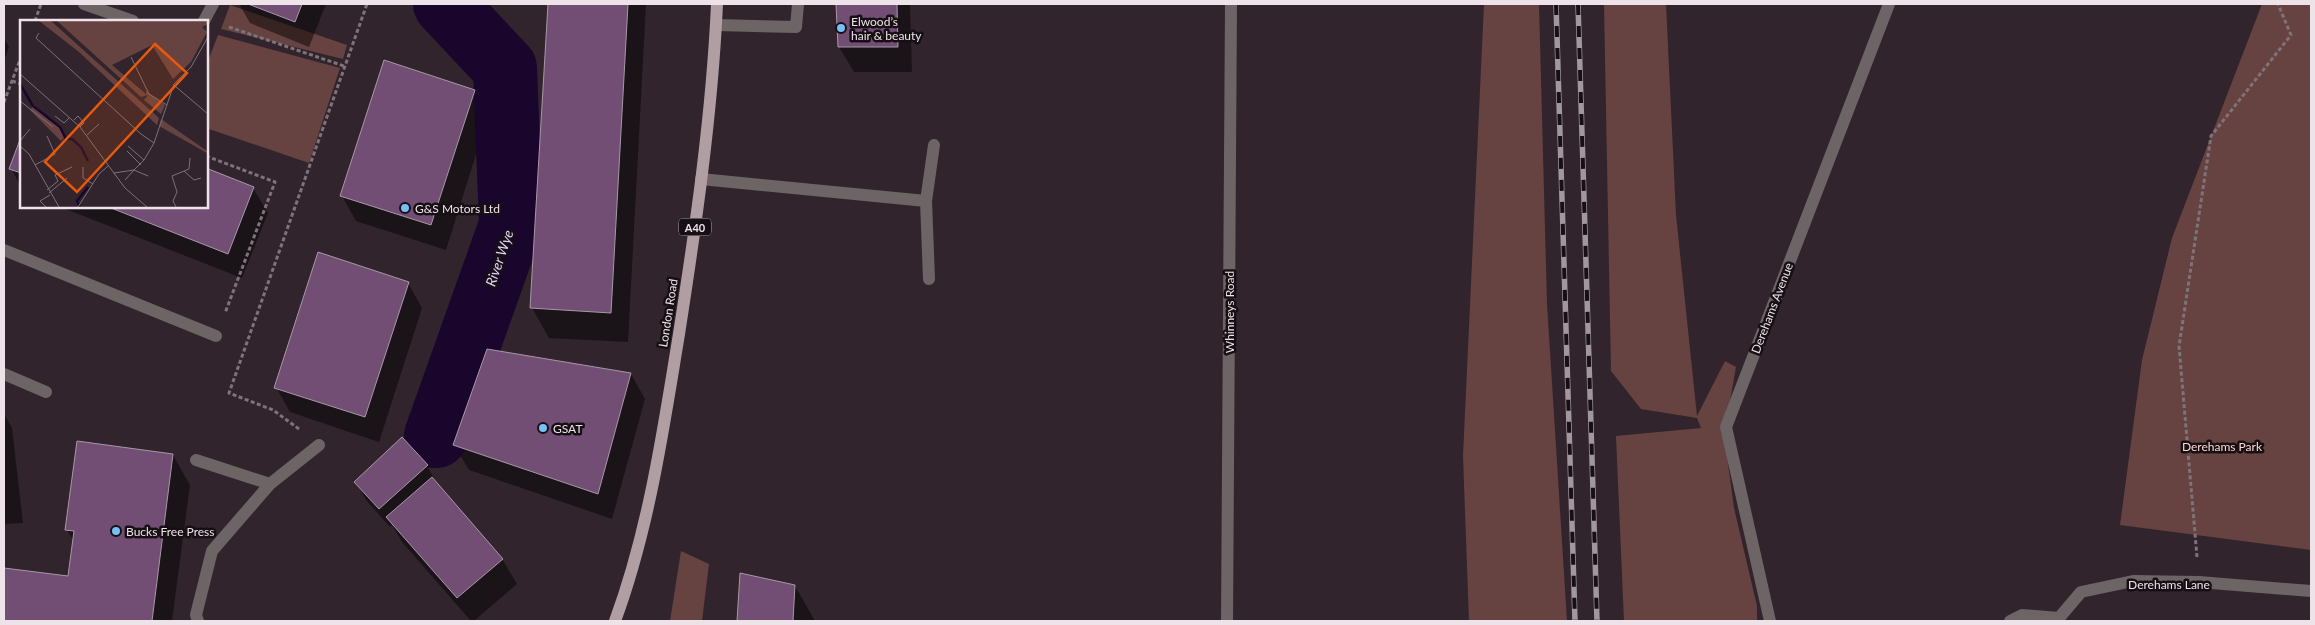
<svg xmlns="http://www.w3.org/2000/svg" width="2315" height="625" font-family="Lato,sans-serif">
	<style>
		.green { fill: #664340 }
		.shadow { fill: #0007 }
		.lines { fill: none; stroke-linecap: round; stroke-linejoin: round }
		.river { stroke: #1a052d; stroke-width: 64 }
		.building { fill: #724e75; stroke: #a699a7 }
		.path { stroke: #7f737a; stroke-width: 3; stroke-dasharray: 4 2.5; stroke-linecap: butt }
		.service { stroke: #6d6465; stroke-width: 12 }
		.minor { stroke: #6d6465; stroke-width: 12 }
		.primary { stroke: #b19ea2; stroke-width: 12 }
		.rail-casing { stroke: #a3979e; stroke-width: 5.5 }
		.rail { stroke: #160f13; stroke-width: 4; stroke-dasharray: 11; stroke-linecap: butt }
		.poi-dot { fill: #77c0f7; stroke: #160f13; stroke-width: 2 }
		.labels { text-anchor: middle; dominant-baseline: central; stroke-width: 5; stroke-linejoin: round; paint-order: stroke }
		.shield { fill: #160f13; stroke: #aca3a9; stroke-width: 1 }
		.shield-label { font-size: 11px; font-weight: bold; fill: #ede3e9 }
		.poi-label { font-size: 12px; fill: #ede3e9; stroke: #160f13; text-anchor: start }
		.street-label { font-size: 12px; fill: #ede3e9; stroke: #160f13 }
		.park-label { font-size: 12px; fill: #fcd7d3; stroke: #160f13 }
		.water-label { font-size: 14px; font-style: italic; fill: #e2d0fd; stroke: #160f13 }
		.inset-river { fill: none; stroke: #1a052d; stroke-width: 2.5 }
		.inset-road { fill: none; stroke: #7d7078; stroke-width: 1 }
		.view { fill: #e8590c; fill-opacity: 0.15; stroke: #e8590c; stroke-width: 2.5 }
		.inset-edge { fill: none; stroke: #ede3e9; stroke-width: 2.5 }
	</style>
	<rect width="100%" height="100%" fill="#32242c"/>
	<path class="green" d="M1484,4H1539L1547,304L1567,621H1469L1463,456Z
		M1604,4H1666L1676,215L1697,416L1725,361L1736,367L1724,434L1734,508L1757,606V621H1624L1616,436L1701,428L1697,418L1641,409L1611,371Z
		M2262,4H2311V550L2120,525L2142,360L2172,238Z
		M230,5L347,45L343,59L221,29Z
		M218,35L340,68L309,163L206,128V66Z
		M681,551L709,564L702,621H670Z"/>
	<path class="shadow" d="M239,4H326L309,47L250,23Z
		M549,4H646L628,342L549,338L532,308Z
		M837,4H910L912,72H854L839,47Z
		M4,38L9,47L4,61Z
		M474,91L488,116L446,250L356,221L342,196Z
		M21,141V187L11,168Z
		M253,188L268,213L242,278L58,206H206Z
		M408,283L422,308L379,442L290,412L276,387Z
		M631,374L645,399L612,519L469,470L454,445Z
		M4,414L12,428L23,523L4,524Z
		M173,455L190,485L172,621H4V569L69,578L74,542L67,530Z
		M427,466L437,484L502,559L517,584L474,621H471L402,542L392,525L390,527L366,500L356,482Z
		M741,575L795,586L815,621H738Z"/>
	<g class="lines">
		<path class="river" d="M436,436L511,225L505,68L445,4"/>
	</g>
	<path class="building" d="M248,4H302L295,22Z
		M548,4H628L611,313L530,308Z
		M836,4H897L898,47H838Z
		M384,60L475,90L431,225L340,196Z
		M21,137V173L9,169Z
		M206,168L254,187L228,254L106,206H206Z
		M318,252L409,282L365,417L274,388Z
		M487,349L631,373L598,494L453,445Z
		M402,437L428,465L379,509L354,482Z
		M77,441L173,454L152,621H4V568L68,576L74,531L65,530Z
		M432,477L503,559L457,598L386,517Z
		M740,573L795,585L793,621H737Z"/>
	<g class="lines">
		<path class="path" d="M35,21L41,4
			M229,27L344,66
			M12,81L21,84
			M4,102L21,57
			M206,156L275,182L225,313
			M299,429L273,410L229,393L367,4
			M2197,557L2179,346L2211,136L2291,35L2278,4"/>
		<path class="service" d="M716,25L796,27L798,4
			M701,179L926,201
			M4,250L216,336
			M929,279L926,201L934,145
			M4,374L46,392
			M196,460L270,484
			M198,621L196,615L212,551L270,484L319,445"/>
		<path class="minor" d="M84,4L133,21
			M204,21L213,4
			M1227,621L1231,4
			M1770,621L1726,427L1889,4
			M2010,621L2022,615L2059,618L2081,592L2133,581L2199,582L2311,591"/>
		<path class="primary" d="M615,621C649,529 663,431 679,334C696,225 712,114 717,4"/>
		<g class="rail-casing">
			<path id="rail" d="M1556,4L1575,621
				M1578,4L1597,621"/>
		</g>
		<use href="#rail" class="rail"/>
	</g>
	<g class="poi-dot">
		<circle cx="841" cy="28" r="5"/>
		<circle cx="405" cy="208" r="5"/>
		<circle cx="543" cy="428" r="5"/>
		<circle cx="116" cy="531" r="5"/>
	</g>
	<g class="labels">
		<rect class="shield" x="679" y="218.5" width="32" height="17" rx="4"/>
		<g class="shield-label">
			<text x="695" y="227">A40</text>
		</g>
		<g class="poi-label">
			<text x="851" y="21">Elwood’s<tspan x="851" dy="14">hair &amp; beauty</tspan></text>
			<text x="415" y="208">G&amp;S Motors Ltd</text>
			<text x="553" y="428">GSAT</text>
			<text x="126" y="531">Bucks Free Press</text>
		</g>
		<g class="street-label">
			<text transform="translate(1772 308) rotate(-69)">Derehams Avenue</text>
			<text transform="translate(1229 312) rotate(-90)">Whinneys Road</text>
			<text transform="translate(668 313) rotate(-81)">London Road</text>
			<text x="2169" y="584">Derehams Lane</text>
		</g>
		<g class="park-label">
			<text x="2222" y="446">Derehams Park</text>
		</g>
		<g class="water-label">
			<text transform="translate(499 258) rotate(-71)">River Wye</text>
		</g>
	</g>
	<g transform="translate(20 20)">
		<rect width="188" height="188" fill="#32242c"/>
		<path d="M18,0H30L139,98L137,105L59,32ZM36,0H187L188,4L182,7L187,12L171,42L153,59L132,25L92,45L126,74V71L145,85L141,94L124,80L128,75L121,77ZM14,85L29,100L40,105L44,118L41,121L10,90ZM141,99L187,131V133L139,106Z" fill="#664340"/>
		<path class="inset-river" d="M0,64L13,86L40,107L46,119H52L61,127L68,141M60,187L57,181L68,167"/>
		<path class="inset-road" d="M19,13L16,18L27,28L121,114L134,123M111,37L129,74L147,85M0,54L60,107L105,168L127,187M155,66L188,94M0,81L33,107M35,96L44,103L50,97M54,100L58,96L64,103L60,107M67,115L79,104M0,121L10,109M0,126L9,134L39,187M108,126L124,140M107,131L121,145M15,145L35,134L27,116M63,147V158L73,164M164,151L174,160L181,158M94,153L114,150L124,140L134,123L154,64L171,47L188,17M105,160L114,150L128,156M27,170L38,161L35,155L52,147M29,173L47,158M26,187L20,181L30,175M58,187L79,154L88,146M156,187L153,181L157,172L152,156L169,149L170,138"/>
		<path class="view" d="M135,24L167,53L57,172L25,142Z"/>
		<rect width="188" height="188" class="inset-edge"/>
	</g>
	<rect width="2315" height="625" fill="none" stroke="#ede3e9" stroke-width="10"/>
</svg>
